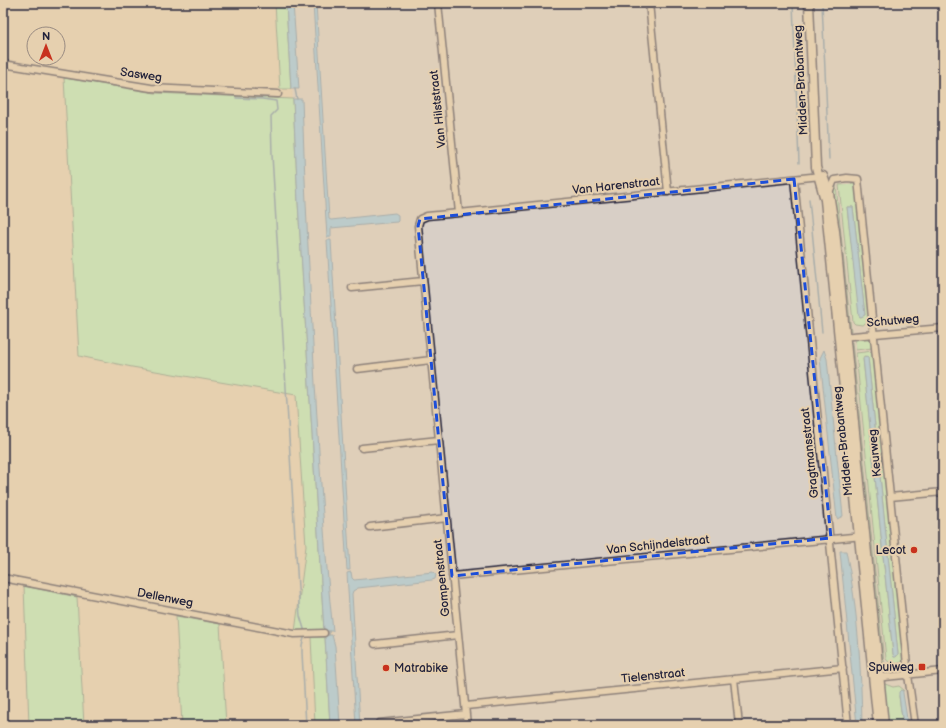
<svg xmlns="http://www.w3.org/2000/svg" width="946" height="728" font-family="'Balsamiq Sans',sans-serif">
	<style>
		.built { fill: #d8cfc6 }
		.green { fill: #b1efb6; stroke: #6a8878; fill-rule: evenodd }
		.water { fill: #8ac6ea; stroke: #6084a4 }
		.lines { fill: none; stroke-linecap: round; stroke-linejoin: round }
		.stream { stroke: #6084a4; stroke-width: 1.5 }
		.minor-casing { stroke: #22223b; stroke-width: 9 }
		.tertiary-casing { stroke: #22223b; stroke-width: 11 }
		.minor { stroke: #e6d0af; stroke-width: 6 }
		.tertiary { stroke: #e6d0af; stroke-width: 8 }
		.marked { fill: none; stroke: #1d4ed8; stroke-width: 3; stroke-dasharray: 8 5; stroke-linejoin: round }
		.poi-dot { fill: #c8321e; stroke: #e6d0af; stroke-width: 1.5 }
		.labels { text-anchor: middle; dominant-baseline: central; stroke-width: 4; stroke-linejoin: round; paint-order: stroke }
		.street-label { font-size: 12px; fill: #22223b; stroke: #e6d0af }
		.poi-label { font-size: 12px; fill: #22223b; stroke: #e6d0af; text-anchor: end }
	</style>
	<rect width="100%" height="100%" fill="#e6d0af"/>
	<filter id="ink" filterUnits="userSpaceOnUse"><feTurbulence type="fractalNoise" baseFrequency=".025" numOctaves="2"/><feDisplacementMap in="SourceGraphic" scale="8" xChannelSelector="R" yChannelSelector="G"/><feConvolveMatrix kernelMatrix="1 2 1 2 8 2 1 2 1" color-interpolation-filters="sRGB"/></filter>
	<g filter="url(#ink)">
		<path class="built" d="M286,3H943V725H338Z"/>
		<path class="green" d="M275,3H286L291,89H280Z
			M64,78L155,93L293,99L298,202L324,631L295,632L306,546L296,395L132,367L79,356Z
			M856,184L870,321L862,325L855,324L853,322L839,185ZM847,207H853L865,315L860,317Z
			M836,185L851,331L847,327L832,189Z
			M866,338L871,340L872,348L856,350L855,340Z
			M852,342L884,662C890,668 896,668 904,664L903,668C894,674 886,672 880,664L848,347Z
			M873,351L904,661C897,665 890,665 886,659L856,353ZM864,356L868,357L898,654L897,656L894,657L893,654L863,358Z
			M24,586L77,597L84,725H29Z
			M176,616L220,624L226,725H182Z
			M311,637H325L330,725H315Z
			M885,684L893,687L899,686L904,690L903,691L902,690L899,696L903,725H887L884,685Z"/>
		<path class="water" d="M286,3H293L299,89H291Z
			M313,3H316L329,219L331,220L395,213L398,215V221L397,222L331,228V237H327Z
			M293,99H302C305,194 310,289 315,384C320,466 324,549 333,631H324L298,202Z
			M847,207H853L865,315L861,317L859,316Z
			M327,240H331L350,570H347Z
			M824,350L827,359L843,516L837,519L820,358Z
			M866,356L868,357L898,654L896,657H894L893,654L863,358Z
			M840,551H846C858,608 861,667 862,725H857Z
			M351,572L352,578L354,580L433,572L436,575L435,579L432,580L358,588L353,591L352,594L360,725H356L347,573Z
			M329,635H332L335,646L340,725H330L325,637Z
			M901,690L903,691V693L908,725H903L899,696V692Z"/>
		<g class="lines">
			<path class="stream" d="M793,3L799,163
				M822,3L829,159
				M295,89L297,99
				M236,98L262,99L276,101L277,110L271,116L272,155L299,604L300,616L305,632
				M809,199L822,332
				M329,631V635
				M305,635L302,645V653L306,725"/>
			<g class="minor-casing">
				<path id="minor" d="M438,3L459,213
					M649,3L668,192
					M3,64L151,88L278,94
					M794,179L848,725
					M829,193L834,180L847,178L858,179L908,675L915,725
					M352,288L423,281
					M841,337L943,328
					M357,369L431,360
					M362,448L439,440
					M890,497L943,492
					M370,527L447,518
					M452,576L863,536
					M3,578L294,634L324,633
					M375,644L458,635
					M875,678L943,671
					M734,679L739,725
					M466,706L843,668
					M379,723L466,714
					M467,725L418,226L420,219L427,216L459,213L821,176"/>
			</g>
			<g class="tertiary-casing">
				<path id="tertiary" d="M809,3L816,167L825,200L878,725
					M823,176L829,193L835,231L884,725"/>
			</g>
			<use href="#minor" class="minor"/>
			<use href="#tertiary" class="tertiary"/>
		</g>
	</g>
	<path d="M0 0H946V728H0ZM794,179L831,538L452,576L418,226L420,219Z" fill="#e6d0af" fill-opacity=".55" fill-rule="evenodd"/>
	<path class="marked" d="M794,179L831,538L452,576L418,226L420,219Z"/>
	<g class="poi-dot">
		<circle cx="914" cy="550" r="4"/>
		<rect x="918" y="663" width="8" height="8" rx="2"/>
		<circle cx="386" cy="668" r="4"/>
	</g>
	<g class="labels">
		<g class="street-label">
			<text transform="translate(141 75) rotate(8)">Sasweg</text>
			<text transform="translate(801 80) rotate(-93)">Midden-Brabantweg</text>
			<text transform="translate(438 109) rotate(-96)">Van Hilststraat</text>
			<text transform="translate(616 186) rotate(-6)">Van Harenstraat</text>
			<text transform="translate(893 321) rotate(-5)">Schutweg</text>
			<text transform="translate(843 441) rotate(-96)">Midden-Brabantweg</text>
			<text transform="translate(810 453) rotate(-96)">Gragtmansstraat</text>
			<text transform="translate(875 453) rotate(-96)">Keurweg</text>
			<text transform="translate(658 545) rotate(-6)">Van Schijndelstraat</text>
			<text transform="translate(442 578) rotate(-96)">Gompenstraat</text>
			<text transform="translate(165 598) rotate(11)">Dellenweg</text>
			<text transform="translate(653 676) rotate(-6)">Tielenstraat</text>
		</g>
		<g class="poi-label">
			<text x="906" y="550">Lecot</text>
			<text x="914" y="667">Spuiweg</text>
			<text x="394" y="668" text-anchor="start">Matrabike</text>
		</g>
	</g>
	<rect width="946" height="728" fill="none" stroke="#e6d0af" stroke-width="16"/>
	<rect x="8" y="8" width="930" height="712" fill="none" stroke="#22223b" stroke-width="1.5" filter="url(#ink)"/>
	<g transform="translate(46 46)"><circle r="19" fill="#e6d0af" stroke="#988a81"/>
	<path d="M0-3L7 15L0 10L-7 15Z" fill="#c8321e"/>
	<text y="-6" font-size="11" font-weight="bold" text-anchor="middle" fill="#22223b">N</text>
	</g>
</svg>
